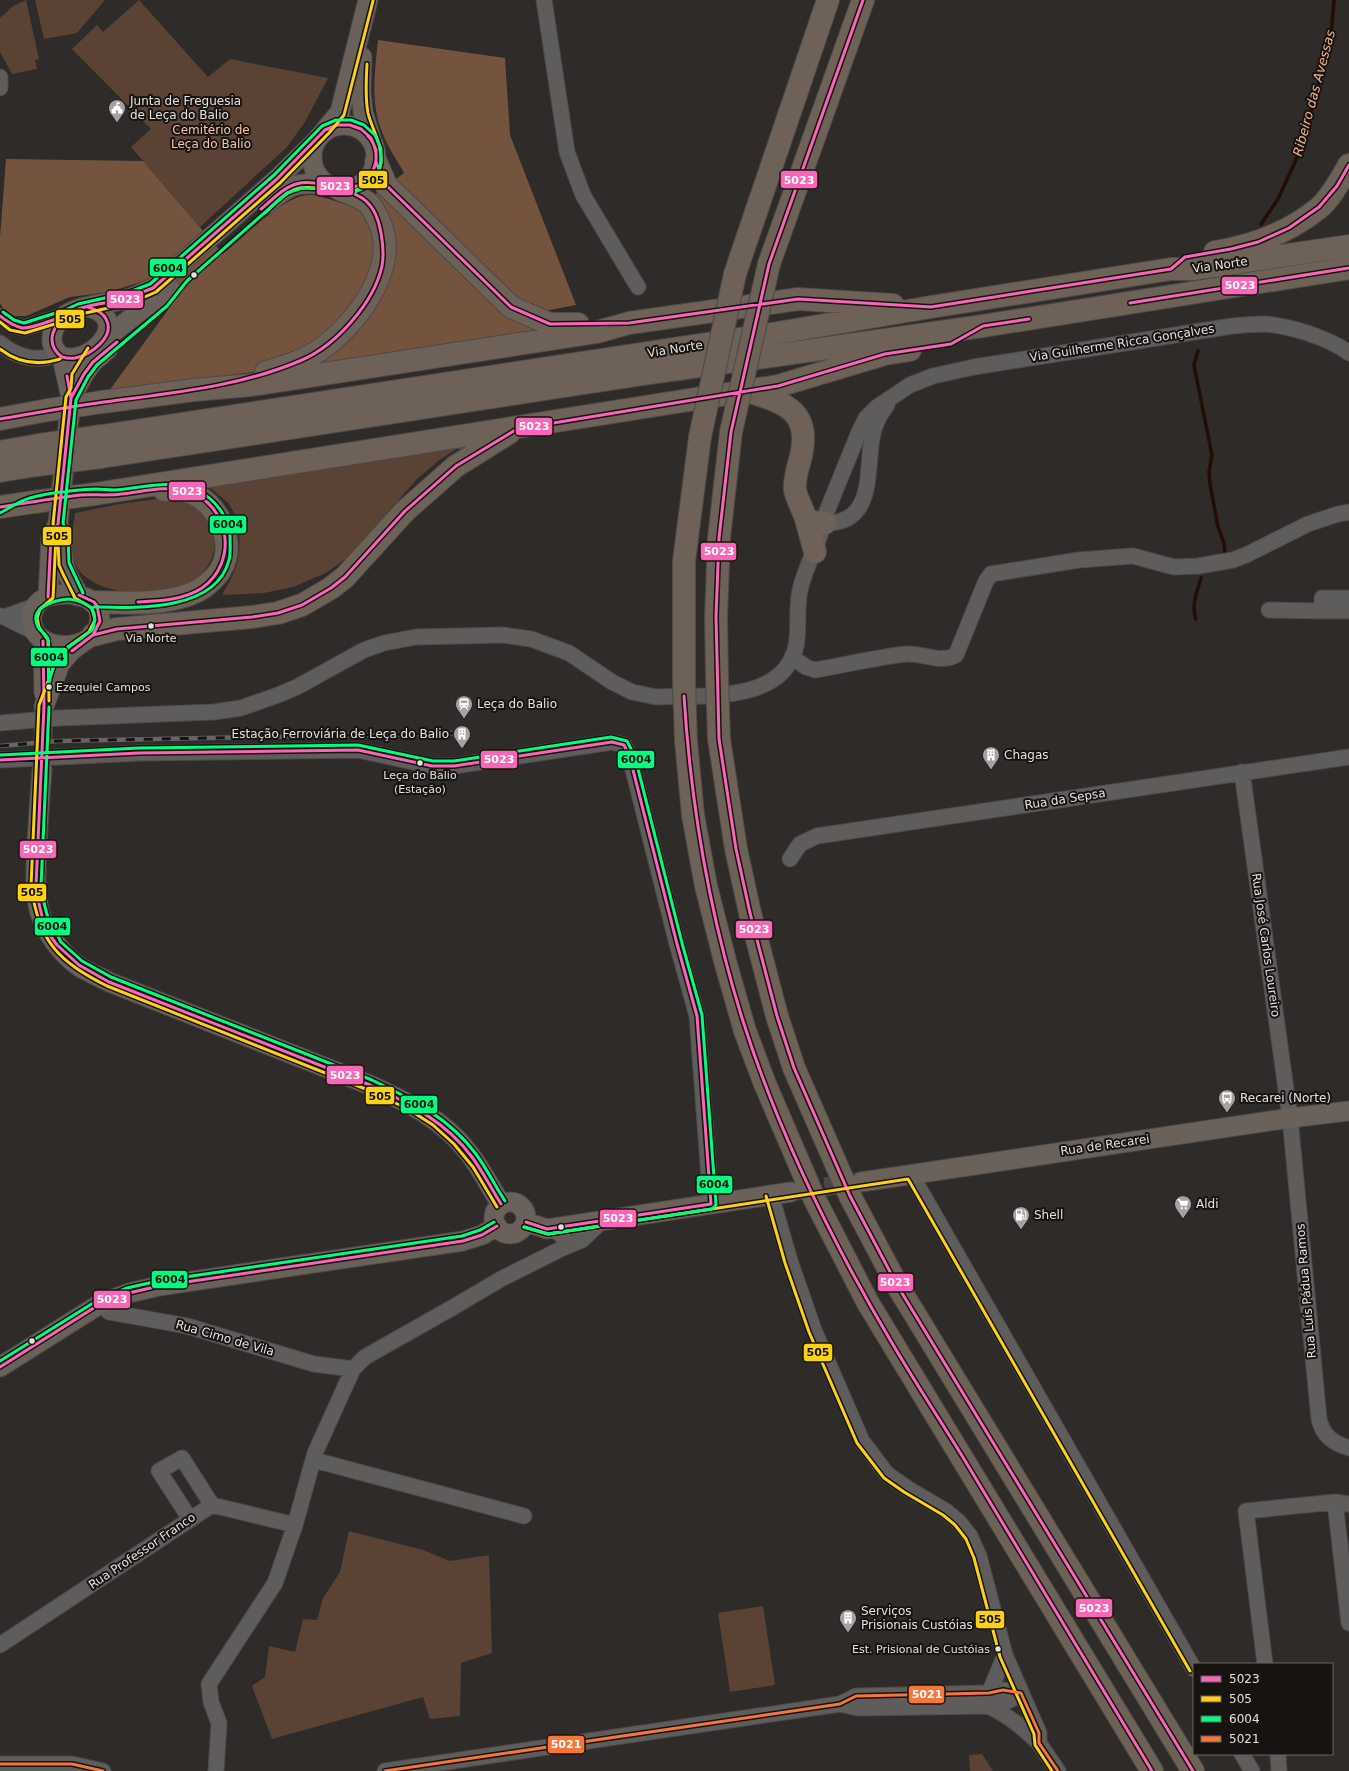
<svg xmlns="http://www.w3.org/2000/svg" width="1349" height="1771" font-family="'DejaVu Sans',sans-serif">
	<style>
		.green { fill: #5a4235 }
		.forest { fill: #75543f }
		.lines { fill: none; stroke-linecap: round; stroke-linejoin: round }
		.stream { stroke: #240d04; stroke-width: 3.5 }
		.major-tunnel { stroke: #4a4644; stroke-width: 19; stroke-dasharray: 19 10; stroke-linecap: butt }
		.minor-casing { stroke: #4c4947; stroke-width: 17 }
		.major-casing { stroke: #4c4947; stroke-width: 21 }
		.highway-casing { stroke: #4c4947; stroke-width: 24 }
		.minor { stroke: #5f5d5b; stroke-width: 15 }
		.major { stroke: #6b615b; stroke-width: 19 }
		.highway { stroke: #6e6158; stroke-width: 22 }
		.rail-casing { stroke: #676564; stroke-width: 4.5 }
		.rail { stroke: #171311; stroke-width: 3; stroke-dasharray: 9; stroke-linecap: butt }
		.highway-bridge-casing { stroke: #4c4947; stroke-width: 24; stroke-linecap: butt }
		.highway-bridge { stroke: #6e6158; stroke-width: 22 }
		.bus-1-casing { stroke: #171311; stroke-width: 6 }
		.bus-2-casing { stroke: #171311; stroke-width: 6 }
		.bus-3-casing { stroke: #171311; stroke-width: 6 }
		.bus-4-casing { stroke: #171311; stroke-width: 6 }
		.bus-1 { stroke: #fa66b7; stroke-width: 3 }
		.bus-2 { stroke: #fcd116; stroke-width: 3 }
		.bus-3 { stroke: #00ff80; stroke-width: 3 }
		.bus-4 { stroke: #f5763a; stroke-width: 3 }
		.bus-dot { fill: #e6e1de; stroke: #171311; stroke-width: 1.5 }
		.labels { text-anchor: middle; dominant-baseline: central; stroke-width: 4; stroke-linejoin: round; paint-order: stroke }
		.bus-label { font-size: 11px; fill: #e6e1de; stroke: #171311 }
		.poi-label { font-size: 12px; fill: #e6e1de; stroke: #171311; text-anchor: start }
		.park-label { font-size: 12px; fill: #f9c4a6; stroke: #171311 }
		.street-label { font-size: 12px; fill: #e6e1de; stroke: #171311 }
		.water-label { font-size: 13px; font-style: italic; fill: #f5b48e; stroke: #171311 }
		.line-badge { stroke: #171311; stroke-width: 1.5 }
		.badge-label { font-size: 11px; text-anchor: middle; font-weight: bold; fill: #fff }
		.pale-badge-label { font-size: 11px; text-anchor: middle; font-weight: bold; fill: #111 }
	</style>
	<rect width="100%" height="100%" fill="#2e2b29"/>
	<path class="green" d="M26,0L39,59L35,60L37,69L12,74L0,52V18L13,6Z
		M35,0H105L77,33L44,39Z
		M139,0L208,77L230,59L328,78L305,122L287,147L200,227L131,147L151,129L72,49L97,25L103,32Z
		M461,446L438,461L416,480L351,555L326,573L293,587L264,593L222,595C227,586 232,577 236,567C242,549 241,518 227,502C220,495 211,489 203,483Z
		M157,499C167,499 177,498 187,502C223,514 223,559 195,580C181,590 131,594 115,590C101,587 81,578 75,564C69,549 73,529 75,513L119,504Z
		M349,1531L423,1550L450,1561L489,1555L492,1653L461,1663L460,1716L430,1719L423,1697L272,1739L252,1686L265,1677L269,1646L295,1652L303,1619L317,1620L323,1598L340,1572Z
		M763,1606L775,1685L730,1692L718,1613Z
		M982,1754L993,1771H970L969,1755Z"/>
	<path class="forest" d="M378,40L505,58L510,135L576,305L513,317L544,334L109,391L168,310L146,280L110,292L70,297L26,316H15L4,310L0,303V237L6,159L143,161L223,254C243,238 285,194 310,195C320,195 346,205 357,208L404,173C397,160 387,146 382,132C370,103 375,70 378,40Z"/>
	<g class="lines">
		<path class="stream" d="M1261,224L1278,199L1301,149L1331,37L1334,0
			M1198,351L1194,365L1212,455L1209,472L1210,484L1218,527L1224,543L1225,553
			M1196,619C1191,606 1197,591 1201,578"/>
		<path class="major-tunnel" d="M42,770L44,706
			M796,1191L858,1182"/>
		<g class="minor-casing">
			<path id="minor" d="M544,0L567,152L583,195L638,287
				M0,77V88
				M0,316L12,325L24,328L67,315
				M0,343C16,357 37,363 58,354
				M825,523C875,524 866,472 872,438C874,426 879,415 887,405
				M1269,610L1322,611V598H1349
				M1322,611H1349
				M0,616L4,617L34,632
				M4,617L35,606
				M792,657L806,667L815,670C845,665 877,657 907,654C924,653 941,664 956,655L986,581L991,574L1079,560L1133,556L1174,567L1198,566L1233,560L1246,555L1308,524L1338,514L1349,512
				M0,723L59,718L214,712L241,708L278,695L297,687L364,650L384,643L416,637L503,635L531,639L569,653L612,682L632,692L656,697C700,695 784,704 796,646C800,627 795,606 801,586C808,560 822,538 827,511L859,432L866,418L877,407L910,385L933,376L974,367L1232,326C1243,325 1253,324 1264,324C1288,325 1329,338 1349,353
				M0,760L139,753L358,750L432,766H454L612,742L624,745L630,758L677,944L697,1016L711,1204
				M1242,772L1290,1118L1319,1419C1323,1436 1333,1443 1349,1448
				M790,859L800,844L817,836L1349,757
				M911,1174L1194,1669
				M771,1195L790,1261L814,1330L862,1441L887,1474L907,1488L946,1511L959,1522L970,1536L979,1556L1005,1655L1039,1733V1743L1058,1771
				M563,1248L582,1240L603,1220
				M100,1304L109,1312L187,1326L314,1364L353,1369
				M314,1460L524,1516
				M1335,1502L1349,1623
				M190,1519L159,1471L182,1458L212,1505
				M0,1645L212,1505L295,1525
				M1265,1664L1246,1511L1335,1502L1349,1504
				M989,1693L1005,1655
				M840,1704L858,1708L988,1706L1008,1701L1021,1693
				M988,1706C1008,1715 1023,1728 1039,1743
				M1242,1754L1252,1771
				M1278,1754L1279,1771
				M0,1764H72L103,1771
				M216,1771L219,1723L211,1702L209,1684L275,1583L295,1525L315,1453L353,1369L365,1357L450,1309L501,1279L563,1248C568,1236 557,1231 547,1229
				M385,1771L840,1704L856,1696L989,1693L1003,1690L1021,1693"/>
		</g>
		<g class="major-casing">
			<path id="major" d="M362,57L361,91L363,112L371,138
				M312 157a32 32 0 1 1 64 0a32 32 0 1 1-64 0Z
				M325,130L340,112L368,0
				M267,204C292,183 295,183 327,184
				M88,307C126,317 103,351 78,357C73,359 68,358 62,357C55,352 51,345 52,336C57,302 106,306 130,298C138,295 145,291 153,288L277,179L317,140
				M103,340L170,288
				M71,398L84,374L93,362L108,349
				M59,527C65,543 61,550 64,564C66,575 74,586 79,595
				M70,594L87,598L97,606C115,651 35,659 32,622C31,617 32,612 35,607C42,595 57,594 70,594Z
				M48,597L51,537L58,524L71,398L62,357
				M43,641L44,693
				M44,706L60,664L71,651L83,642
				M42,770C40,796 38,821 37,846C36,868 34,892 40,913C46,933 60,952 77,965C86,972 98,976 109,982L370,1085C407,1102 443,1119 468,1152C481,1168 490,1187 501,1204
				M861,1182L1290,1118L1349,1111
				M494 1218a16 16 0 1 1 32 0a16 16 0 1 1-32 0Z
				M526,1222L547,1229L791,1192
				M0,1367L100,1304L129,1293L159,1286L463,1241L482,1235L497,1226"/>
		</g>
		<g class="highway-casing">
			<path id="highway" d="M376,162L386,185L511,307L550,324H578
				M1215,252C1253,246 1288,233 1319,208C1332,197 1340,180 1349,165
				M769,264L863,0
				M735,274L828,0
				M266,372C287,366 307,360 324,347C359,321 401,264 378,219C375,214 373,208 369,204C360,196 349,193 339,189
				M750,392C786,403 811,412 801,456C798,468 794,478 795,490C797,499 803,510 806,519L814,522L825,523
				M102,402L194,390L251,385L597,332L629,323L798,299L893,305
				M0,419L48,410
				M102,436L765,335L931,307L1171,269H1193L1349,246
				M0,452L39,445
				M101,457L637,375L983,326L1349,268
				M0,471L37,465
				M95,494L778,386L885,354L910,350
				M0,507L34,502
				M806,519L815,552
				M94,602C126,603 177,606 204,587C210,582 218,576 221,569C235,544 221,509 196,495C186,490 174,489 164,490
				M93,635L117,629L252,617L278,613L302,605L331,588L345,577L405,511L456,466L509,433
				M717,677L716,617L719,538L731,432
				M684,683V561L700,437
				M719,739L736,849L750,913L777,1016L794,1068L850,1196L897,1285L1193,1771
				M686,741L693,815L706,886L725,961L745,1031L765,1084L814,1198L868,1303L1152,1771"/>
		</g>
		<use href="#minor" class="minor"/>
		<use href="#major" class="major"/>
		<use href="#highway" class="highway"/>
		<g class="rail-casing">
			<path id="rail" d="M0,746L58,741L464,733"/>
		</g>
		<use href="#rail" class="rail"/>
		<g class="highway-bridge-casing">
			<path id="highway-bridge" d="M48,410L102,402
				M731,432L769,264
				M700,437L735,274
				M39,445L102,436
				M37,465L101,457
				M34,502L95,494
				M717,677L719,739
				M684,683L686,741"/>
		</g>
		<use href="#highway-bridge" class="highway-bridge"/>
		<g class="bus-1-casing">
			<path id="bus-1" d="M863,0L769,264L731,432L719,538L716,617L719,739L736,849L750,913L777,1016L794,1068L850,1196L897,1285L1193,1771
				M261,209C272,200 283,188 296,184C323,176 363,206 375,165C378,155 375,143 368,136
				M1130,303L1349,268
				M88,307C95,310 103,312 106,319C116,337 90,355 75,358C70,359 66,358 62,357C54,351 50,343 53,333C63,303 102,305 127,299C136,296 144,291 153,288L277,179L325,130L337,125H350L361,129L371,138L376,150V162L386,185L511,307L550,324L629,323L798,299L931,307L1171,269L1185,257L1231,249L1258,242L1289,228L1319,207L1337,186L1349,165
				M0,316C7,321 13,326 22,328C32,329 73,313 83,308
				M71,398L84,374L93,362L117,342
				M0,419C35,413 69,407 104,402C170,393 240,387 302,360C336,345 374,303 382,266C384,255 383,244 381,233C379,221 375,209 366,201C357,193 344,190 333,186
				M0,507C27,503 54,498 81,495C94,494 107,496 121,494C142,492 165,485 187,491C230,504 239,562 202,588C184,600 159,601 138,602
				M48,597L51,537L58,524L71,398L67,376
				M93,635L117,629L252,617L278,613L302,605L331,588L345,577L405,511L456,466L517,429L778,386L885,354L951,344L983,326L1029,319
				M43,641L44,706L36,886L39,904L43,920L49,934L57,945L79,965L109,982L370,1085C409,1103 446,1122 472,1157C483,1172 491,1188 501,1204
				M72,651L93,635L100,621L97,606L94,602L79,595
				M684,696C691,807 709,912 742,1018C778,1132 831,1240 892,1343C915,1382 940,1420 964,1459C1027,1563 1089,1667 1152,1771
				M624,745L630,758L677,944L697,1016L711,1204
				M0,760L139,753L358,750L432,766H454L612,742L624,745
				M526,1222L547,1229L711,1204
				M0,1367L100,1304L129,1293L159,1286L463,1241L482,1235L497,1226"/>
		</g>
		<g class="bus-2-casing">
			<path id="bus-2" d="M265,213C275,203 286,191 300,188C324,184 347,201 368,184C376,178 381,170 381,160C382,144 372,129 368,113C365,97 366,80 367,64
				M0,322L10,330L25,333L68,320L81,314L131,303L156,292L280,183L329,133L344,115L373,1
				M88,348L72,374L71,388L66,397L53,524L58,539L59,565L63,574L75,598L92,608L95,620L89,632L68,647L56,661L39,705L31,886C39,942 58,961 107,986L368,1090L408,1109L433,1125L454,1144L473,1167L497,1207
				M0,349C18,363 38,366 60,359
				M49,701L48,640L39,627L37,618L40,609L53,598L56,536
				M766,1196L785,1263L809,1332L857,1443L884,1478L904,1492L943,1515L955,1525L966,1539L974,1558L1000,1657L1034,1734L1035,1745L1052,1771
				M524,1227L548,1234L908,1179L1190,1671"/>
		</g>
		<g class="bus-3-casing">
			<path id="bus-3" d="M3,312L14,320L24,323L65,310L78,304L127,293L150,284L274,175L322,126L336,120H351L364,125L375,135L381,149V163L376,177L366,187L352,193L339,194L326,189L302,188L287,193L187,281L167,306L97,365L88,377L76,400L63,523L68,537L69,563L83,593
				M0,513C10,508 19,501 30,498C51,492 74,490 96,489C102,489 108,490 114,490C142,488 171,478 198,491C214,498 229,517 230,536C230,543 231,553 229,560C216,612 135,608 94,607
				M69,599C82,601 98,606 94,623C94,627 92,631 88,633C79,641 69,645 61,654C54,663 51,672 49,683C48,673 50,647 48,639C46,634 40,631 38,627C28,607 55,600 69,599Z
				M49,707L41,886L44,903L48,918L61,942L82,961L111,977L372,1080C412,1099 449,1118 476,1154C487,1169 495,1186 505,1201
				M0,755L139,748L358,745L433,761H454L611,737L627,741L635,757L682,943L702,1015L716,1205L712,1209L548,1234L524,1227
				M0,1361L98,1300L127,1288L158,1281L462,1236L480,1230L494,1222"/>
		</g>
		<g class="bus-4-casing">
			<path id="bus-4" d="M0,1764H72L103,1771
				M385,1771L840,1704L856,1696L989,1693L1003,1690L1021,1693L1039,1733V1743L1058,1771"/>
		</g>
		<use href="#bus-1" class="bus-1"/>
		<use href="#bus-2" class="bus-2"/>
		<use href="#bus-3" class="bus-3"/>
		<use href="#bus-4" class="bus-4"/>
	</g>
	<defs>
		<g id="civic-pin" transform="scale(0.9)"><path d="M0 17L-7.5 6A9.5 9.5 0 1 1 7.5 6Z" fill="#a6a19f" stroke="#171311"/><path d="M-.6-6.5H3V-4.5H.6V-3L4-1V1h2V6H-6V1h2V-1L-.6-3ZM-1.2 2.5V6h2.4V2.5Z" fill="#fff"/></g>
		<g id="station-pin" transform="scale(0.9)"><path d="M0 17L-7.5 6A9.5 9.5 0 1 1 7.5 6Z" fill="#a6a19f" stroke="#171311"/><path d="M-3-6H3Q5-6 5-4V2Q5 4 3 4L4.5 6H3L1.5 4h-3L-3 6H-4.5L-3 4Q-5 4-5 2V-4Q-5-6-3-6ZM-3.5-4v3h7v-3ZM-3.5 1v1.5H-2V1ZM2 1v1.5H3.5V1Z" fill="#fff"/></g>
		<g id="building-pin" transform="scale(0.9)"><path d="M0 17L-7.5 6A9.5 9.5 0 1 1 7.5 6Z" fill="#a6a19f" stroke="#171311"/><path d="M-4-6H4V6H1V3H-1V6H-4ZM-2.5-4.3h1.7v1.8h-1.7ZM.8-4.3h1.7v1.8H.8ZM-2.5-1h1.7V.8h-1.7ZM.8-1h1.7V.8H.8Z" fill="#fff"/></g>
		<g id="bus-pin" transform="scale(0.9)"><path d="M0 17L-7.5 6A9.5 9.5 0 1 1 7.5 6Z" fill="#a6a19f" stroke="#171311"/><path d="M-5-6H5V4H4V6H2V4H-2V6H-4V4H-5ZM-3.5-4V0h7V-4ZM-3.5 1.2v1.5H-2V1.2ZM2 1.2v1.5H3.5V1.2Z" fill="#fff"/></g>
		<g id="supermarket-pin" transform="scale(0.9)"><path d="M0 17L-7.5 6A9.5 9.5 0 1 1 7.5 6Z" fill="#a6a19f" stroke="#171311"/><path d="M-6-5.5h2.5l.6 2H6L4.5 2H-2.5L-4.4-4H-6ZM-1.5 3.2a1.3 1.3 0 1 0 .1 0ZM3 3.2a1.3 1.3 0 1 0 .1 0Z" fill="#fff"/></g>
		<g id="fuel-pin" transform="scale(0.9)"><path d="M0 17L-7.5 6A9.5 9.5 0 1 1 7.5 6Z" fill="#a6a19f" stroke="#171311"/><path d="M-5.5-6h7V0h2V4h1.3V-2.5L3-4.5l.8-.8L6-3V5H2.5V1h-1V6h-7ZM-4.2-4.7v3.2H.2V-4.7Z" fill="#fff"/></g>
	</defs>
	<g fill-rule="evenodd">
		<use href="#civic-pin" x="117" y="108"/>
		<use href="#station-pin" x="464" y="704"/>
		<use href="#building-pin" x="462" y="734"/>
		<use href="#building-pin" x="991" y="755"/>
		<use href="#bus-pin" x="1227" y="1098"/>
		<use href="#supermarket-pin" x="1183" y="1204"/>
		<use href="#fuel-pin" x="1021" y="1215"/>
		<use href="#building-pin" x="848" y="1618"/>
	</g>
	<g class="bus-dot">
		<circle cx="194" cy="275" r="3.5"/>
		<circle cx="151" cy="626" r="3.5"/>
		<circle cx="49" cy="687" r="3.5"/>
		<circle cx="420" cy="763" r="3.5"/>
		<circle cx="561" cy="1227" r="3.5"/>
		<circle cx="32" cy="1341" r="3.5"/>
		<circle cx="998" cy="1649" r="3.5"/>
	</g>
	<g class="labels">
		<g class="bus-label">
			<text x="151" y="638">Via Norte</text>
			<text x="56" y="687" text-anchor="start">Ezequiel Campos</text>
			<text x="420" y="775">Leça do Balio<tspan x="420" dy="14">(Estação)</tspan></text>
			<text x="990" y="1649" text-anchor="end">Est. Prisional de Custóias</text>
		</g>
		<g class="poi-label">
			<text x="130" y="101">Junta de Freguesia<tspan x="130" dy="14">de Leça do Balio</tspan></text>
			<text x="477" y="704">Leça do Balio</text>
			<text x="449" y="734" text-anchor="end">Estação Ferroviária de Leça do Balio</text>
			<text x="1004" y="755">Chagas</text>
			<text x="1240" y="1098">Recarei (Norte)</text>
			<text x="1196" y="1204">Aldi</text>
			<text x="1034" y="1215">Shell</text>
			<text x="861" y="1611">Serviços<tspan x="861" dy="14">Prisionais Custóias</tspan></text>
		</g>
		<g class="park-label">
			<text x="211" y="130">Cemitério de<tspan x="211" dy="14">Leça do Balio</tspan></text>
		</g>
		<g class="street-label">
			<text transform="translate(1220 265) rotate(-8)">Via Norte</text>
			<text transform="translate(1122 343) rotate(-9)">Via Guilherme Ricca Gonçalves</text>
			<text transform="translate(675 349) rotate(-9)">Via Norte</text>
			<text transform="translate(1065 799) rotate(-9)">Rua da Sepsa</text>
			<text transform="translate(1266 945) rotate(82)">Rua José Carlos Loureiro</text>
			<text transform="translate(1105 1145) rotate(-8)">Rua de Recarei</text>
			<text transform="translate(1306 1291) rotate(-95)">Rua Luís Pádua Ramos</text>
			<text transform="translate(225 1338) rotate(16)">Rua Cimo de Vila</text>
			<text transform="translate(142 1551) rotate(-34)">Rua Professor Franco</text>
		</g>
		<g class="water-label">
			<text transform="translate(1314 93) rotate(-75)">Ribeiro das Avessas</text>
		</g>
	</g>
	<g class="line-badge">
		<rect x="358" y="170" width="30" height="19" rx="4" fill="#fcd116"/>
		<rect x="780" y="170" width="38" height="19" rx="4" fill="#fa66b7"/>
		<rect x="316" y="176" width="38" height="20" rx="4" fill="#fa66b7"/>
		<rect x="149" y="258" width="38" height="19" rx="4" fill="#00ff80"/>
		<rect x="1221" y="276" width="37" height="19" rx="4" fill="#fa66b7"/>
		<rect x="106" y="290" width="38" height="19" rx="4" fill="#fa66b7"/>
		<rect x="55" y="309" width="30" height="20" rx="4" fill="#fcd116"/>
		<rect x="515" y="417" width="38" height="19" rx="4" fill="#fa66b7"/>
		<rect x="168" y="481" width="38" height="20" rx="4" fill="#fa66b7"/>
		<rect x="209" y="515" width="38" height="19" rx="4" fill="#00ff80"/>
		<rect x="42" y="526" width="30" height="20" rx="4" fill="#fcd116"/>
		<rect x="700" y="542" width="37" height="19" rx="4" fill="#fa66b7"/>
		<rect x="30" y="647" width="38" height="20" rx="4" fill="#00ff80"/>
		<rect x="617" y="750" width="38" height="19" rx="4" fill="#00ff80"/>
		<rect x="480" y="750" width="38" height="19" rx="4" fill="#fa66b7"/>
		<rect x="19" y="840" width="38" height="19" rx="4" fill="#fa66b7"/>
		<rect x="17" y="883" width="30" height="19" rx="4" fill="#fcd116"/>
		<rect x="34" y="917" width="37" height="19" rx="4" fill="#00ff80"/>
		<rect x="735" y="920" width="38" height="19" rx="4" fill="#fa66b7"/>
		<rect x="326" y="1065" width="38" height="20" rx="4" fill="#fa66b7"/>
		<rect x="365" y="1086" width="30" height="19" rx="4" fill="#fcd116"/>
		<rect x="400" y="1095" width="38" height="19" rx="4" fill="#00ff80"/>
		<rect x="696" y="1175" width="37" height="19" rx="4" fill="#00ff80"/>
		<rect x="599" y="1209" width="38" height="19" rx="4" fill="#fa66b7"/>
		<rect x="151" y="1270" width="37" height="19" rx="4" fill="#00ff80"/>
		<rect x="877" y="1273" width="37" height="19" rx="4" fill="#fa66b7"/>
		<rect x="93" y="1290" width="38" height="19" rx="4" fill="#fa66b7"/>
		<rect x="803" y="1343" width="30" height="19" rx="4" fill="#fcd116"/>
		<rect x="1075" y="1598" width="38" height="20" rx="4" fill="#fa66b7"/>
		<rect x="975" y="1610" width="30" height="19" rx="4" fill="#fcd116"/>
		<rect x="908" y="1685" width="37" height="19" rx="4" fill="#f5763a"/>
		<rect x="547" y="1735" width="38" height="19" rx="4" fill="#f5763a"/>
	</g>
	<g class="badge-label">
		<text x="799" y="184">5023</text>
		<text x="335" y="190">5023</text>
		<text x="1240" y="289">5023</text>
		<text x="125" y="303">5023</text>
		<text x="534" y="430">5023</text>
		<text x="187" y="495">5023</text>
		<text x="719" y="555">5023</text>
		<text x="499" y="763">5023</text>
		<text x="38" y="853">5023</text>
		<text x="754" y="933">5023</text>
		<text x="345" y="1079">5023</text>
		<text x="618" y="1222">5023</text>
		<text x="895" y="1286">5023</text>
		<text x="112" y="1303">5023</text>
		<text x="1094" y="1612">5023</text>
		<text x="927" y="1698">5021</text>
		<text x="566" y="1748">5021</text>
	</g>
	<g class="pale-badge-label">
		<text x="373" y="184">505</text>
		<text x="168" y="272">6004</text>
		<text x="70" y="323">505</text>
		<text x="228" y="528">6004</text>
		<text x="57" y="540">505</text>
		<text x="49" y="661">6004</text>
		<text x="636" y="763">6004</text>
		<text x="32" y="896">505</text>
		<text x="52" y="930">6004</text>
		<text x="380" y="1100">505</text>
		<text x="419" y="1108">6004</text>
		<text x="714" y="1188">6004</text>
		<text x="170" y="1283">6004</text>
		<text x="818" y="1356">505</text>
		<text x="990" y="1623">505</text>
	</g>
	<rect x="1193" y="1663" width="140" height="92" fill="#171311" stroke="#6a6563"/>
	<rect x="1201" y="1676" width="20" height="6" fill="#fa66b7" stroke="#6a6563"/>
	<text x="1229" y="1683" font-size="12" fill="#e6e1de">5023</text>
	<rect x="1201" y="1696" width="20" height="6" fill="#fcd116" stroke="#6a6563"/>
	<text x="1229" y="1703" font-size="12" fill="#e6e1de">505</text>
	<rect x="1201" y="1716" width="20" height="6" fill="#00ff80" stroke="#6a6563"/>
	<text x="1229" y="1723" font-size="12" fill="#e6e1de">6004</text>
	<rect x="1201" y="1736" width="20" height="6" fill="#f5763a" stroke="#6a6563"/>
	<text x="1229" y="1743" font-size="12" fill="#e6e1de">5021</text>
</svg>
